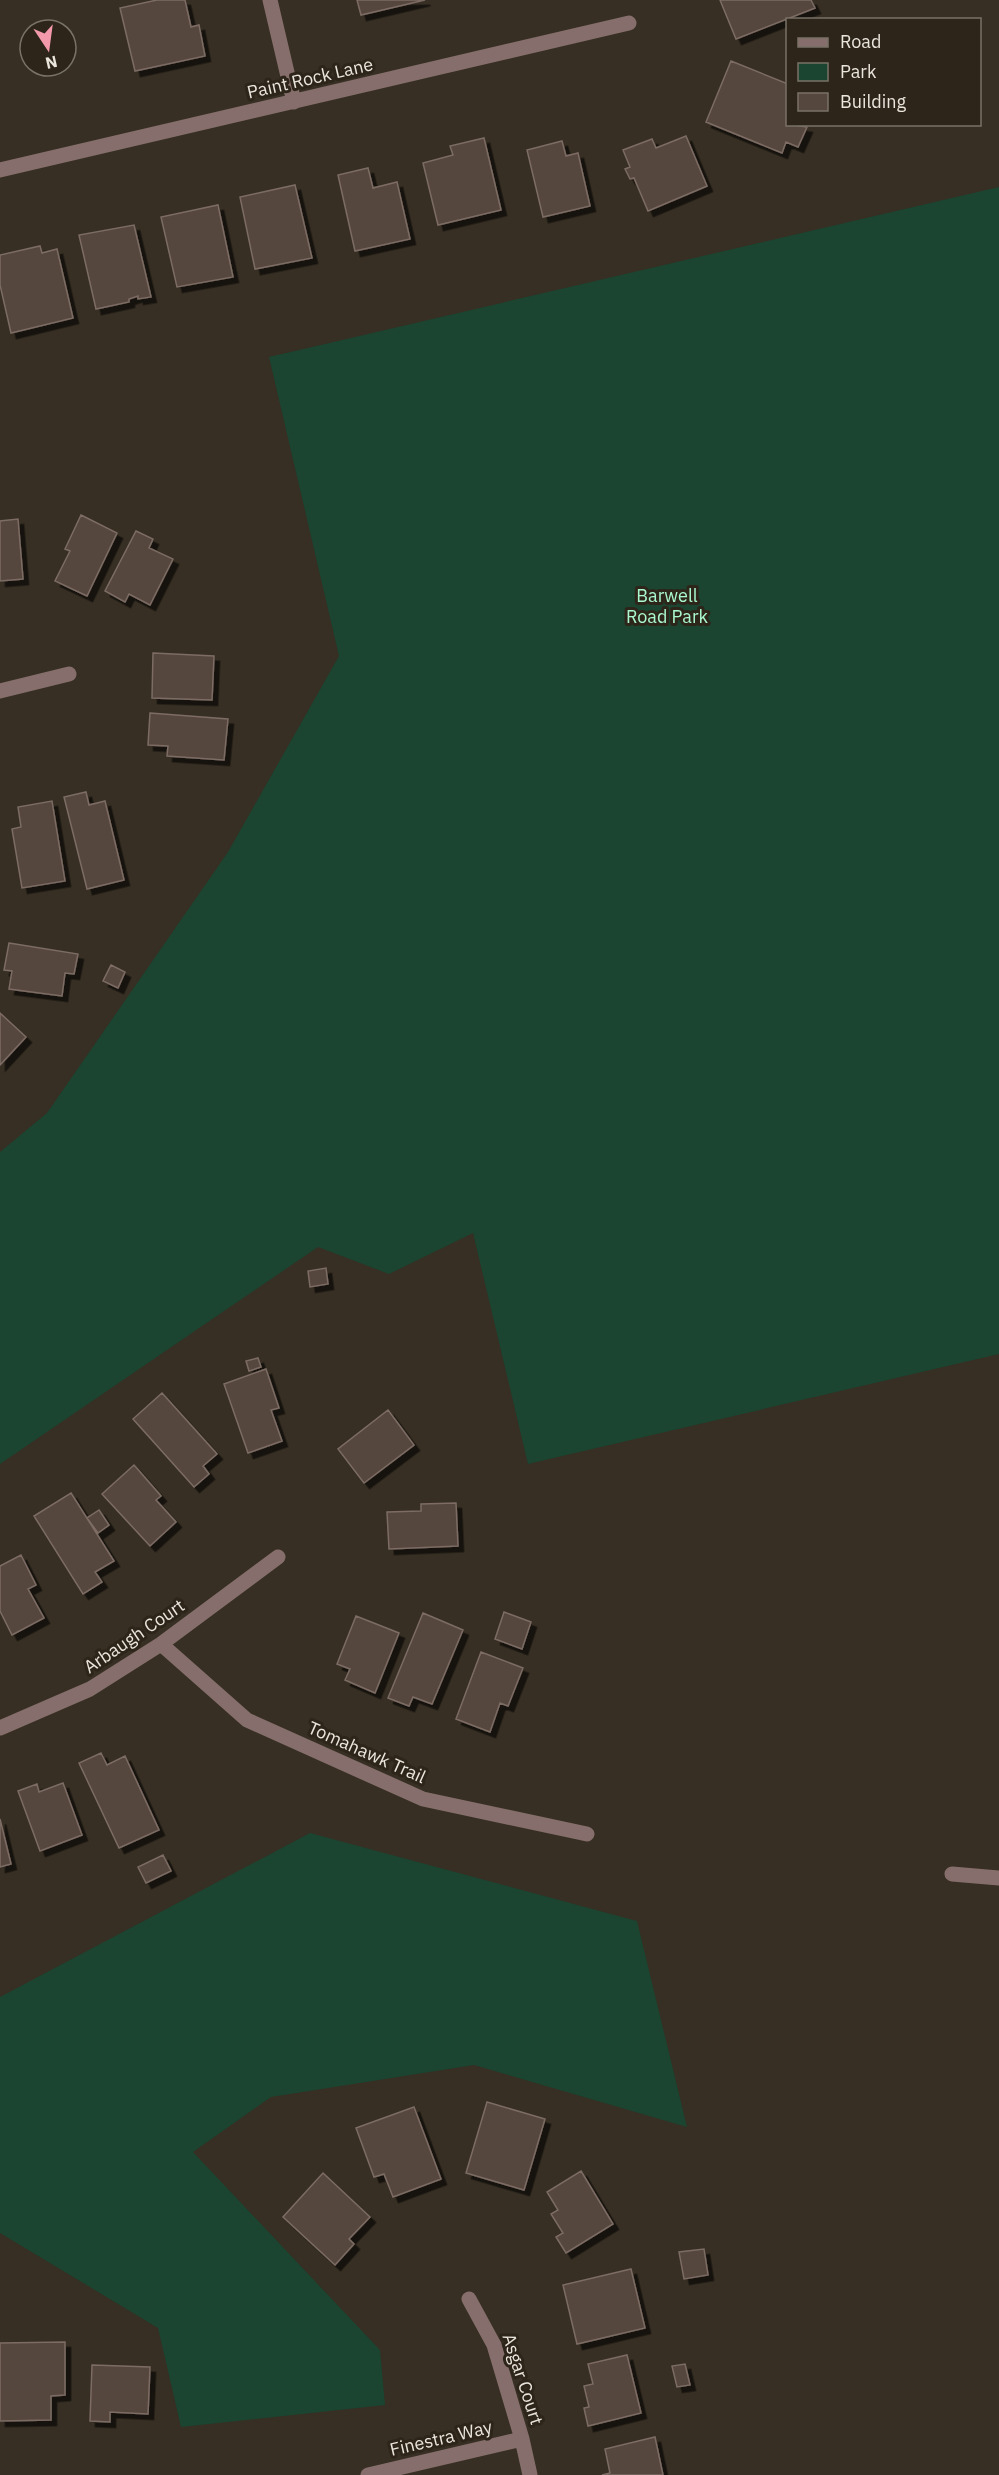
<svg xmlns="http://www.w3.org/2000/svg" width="999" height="2475" font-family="'IBM Plex Sans',sans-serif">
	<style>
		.green { fill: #1b4431 }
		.building { fill: #55463e; stroke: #7c6c64; stroke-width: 1.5; filter: url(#shadow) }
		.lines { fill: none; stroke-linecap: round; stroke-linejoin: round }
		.minor { stroke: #856e6b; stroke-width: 15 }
		.labels { text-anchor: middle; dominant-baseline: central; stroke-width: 6; stroke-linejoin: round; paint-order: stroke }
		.street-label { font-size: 18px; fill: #eae5dd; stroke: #2d2519 }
		.park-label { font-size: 18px; fill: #aaf8ce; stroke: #2d2519 }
	</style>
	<defs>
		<filter id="shadow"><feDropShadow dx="5.5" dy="5.5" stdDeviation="0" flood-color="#0009"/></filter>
	</defs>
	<rect width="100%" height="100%" fill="#372f23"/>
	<path class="green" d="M999,187V1354L528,1464L473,1233L389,1274L318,1247L0,1464V1152L47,1113L228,852L339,656L269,357Z
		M310,1833L637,1921L687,2127L474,2065L271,2097L193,2152L380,2350L385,2405L181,2427L158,2328L0,2233V1997Z"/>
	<path class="building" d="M157,0H185L191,27L199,25L205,56L135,71L120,8Z
		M357,0H425L361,15Z
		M720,0H811L815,8L736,39Z
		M731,61L788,84V124L807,127L798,147L786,142L782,153L706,122Z
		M686,136L707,186L648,211L634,178L630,179L625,169L630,167L623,150L652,139L656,148Z
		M484,138L501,210L438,225L423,163L453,155L450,146Z
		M562,141L566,156L578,153L590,206L543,217L527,150Z
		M368,168L373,188L397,182L410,239L355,251L338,175Z
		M295,185L312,258L255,269L240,197Z
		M218,205L233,277L177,287L161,217Z
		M134,225L151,297L138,299V296L129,299V302L96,309L79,235Z
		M40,246L42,253L57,249L73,318L11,333L0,285V255Z
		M81,515L117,533L87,596L55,581L70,551L65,549Z
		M18,519L23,579L0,581V521Z
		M136,531L153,539L149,548L173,559L150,605L129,594L125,602L105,591Z
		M153,653L214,656L212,700L152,698Z
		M150,713L228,719L224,760L167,756L168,746L148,745Z
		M86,792L89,805L105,801L124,880L87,889L64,797Z
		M52,801L65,881L22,888L12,829L21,827L18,807Z
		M9,943L78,954L74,974L65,973L62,996L9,989L12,971L4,970Z
		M111,965L125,972L118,988L103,981Z
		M0,1013L26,1037L0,1065Z
		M326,1268L328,1284L310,1287L308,1271Z
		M258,1358L261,1367L249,1371L246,1361Z
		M266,1369L279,1408L271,1410L282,1441L248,1453L224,1384Z
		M162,1393L217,1454L203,1466L209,1474L194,1487L133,1419Z
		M388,1410L414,1445L364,1483L338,1449Z
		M134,1465L161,1496L156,1500L176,1522L150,1546L102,1494Z
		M71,1493L114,1561L95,1572L102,1582L83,1594L34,1516Z
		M456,1503L458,1546L389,1549L387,1512L421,1511V1504Z
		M99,1510L109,1525L98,1533L87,1518Z
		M21,1555L36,1585L28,1589L44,1618L12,1635L0,1611V1566Z
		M504,1612L531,1622L522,1649L495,1639Z
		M423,1613L463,1630L432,1704L413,1697L409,1706L388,1698Z
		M356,1616L399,1633L375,1693L345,1680L350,1669L337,1664Z
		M481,1652L523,1668L508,1706L500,1703L490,1732L456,1719Z
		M101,1753L107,1765L125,1756L159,1830L119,1848L79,1763Z
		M63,1783L82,1835L40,1851L18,1791L37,1784L39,1792Z
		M0,1819L11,1864L0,1867Z
		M163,1855L171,1871L146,1883L138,1867Z
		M487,2102L545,2119L524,2190L466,2173Z
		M414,2107L441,2179L393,2197L384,2174L374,2177L356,2128Z
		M581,2171L613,2224L566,2253L556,2237L563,2233L551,2214L558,2210L547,2192Z
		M323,2173L370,2217L349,2239L354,2244L335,2265L283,2217Z
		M704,2249L708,2275L684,2279L679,2252Z
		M631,2269L645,2328L577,2344L563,2285Z
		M65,2342V2395L51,2396V2420L0,2421V2343Z
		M627,2355L641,2413L588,2426L584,2408L589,2407L584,2386L593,2384L588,2364Z
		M685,2364L690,2385L677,2387L672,2366Z
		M92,2365L150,2367L148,2414L110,2412V2422L90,2421Z
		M655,2437L663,2475H602L610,2473L605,2449Z"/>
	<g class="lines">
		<path class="minor" d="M270,0L294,102
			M0,170L629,23
			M0,691L69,674
			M161,1644L247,1720L423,1799L587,1834
			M0,1728L90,1689L161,1644L278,1557
			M952,1874L999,1878
			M469,2299L494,2345L522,2439L530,2475
			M368,2475L522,2439"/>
	</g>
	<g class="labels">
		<g class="street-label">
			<text transform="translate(310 78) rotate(-13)">Paint Rock Lane</text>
			<text transform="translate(134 1636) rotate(-34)">Arbaugh Court</text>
			<text transform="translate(367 1752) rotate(24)">Tomahawk Trail</text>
			<text transform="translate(523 2379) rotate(72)">Asgar Court</text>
			<text transform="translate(441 2438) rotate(-13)">Finestra Way</text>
		</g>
		<g class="park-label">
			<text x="667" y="595">Barwell<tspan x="667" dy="21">Road Park</tspan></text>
		</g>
	</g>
	<rect x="786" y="18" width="195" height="108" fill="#2d2519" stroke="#797267" stroke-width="1.5"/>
	<rect x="798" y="38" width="30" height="9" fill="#856e6b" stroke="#797267" stroke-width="1.5"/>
	<text x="840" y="48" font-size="18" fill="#eae5dd">Road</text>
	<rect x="798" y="63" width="30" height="18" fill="#1b4431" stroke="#797267" stroke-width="1.5"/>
	<text x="840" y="78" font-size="18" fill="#eae5dd">Park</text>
	<rect x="798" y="93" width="30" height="18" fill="#55463e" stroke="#797267" stroke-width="1.5"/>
	<text x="840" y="108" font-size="18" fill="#eae5dd">Building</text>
	<g transform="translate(48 48) rotate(167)"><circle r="28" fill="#2d2519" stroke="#797267" stroke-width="1.5"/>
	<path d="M0-4.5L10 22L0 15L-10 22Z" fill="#f29aac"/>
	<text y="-9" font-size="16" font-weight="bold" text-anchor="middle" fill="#eae5dd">N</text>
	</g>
</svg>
